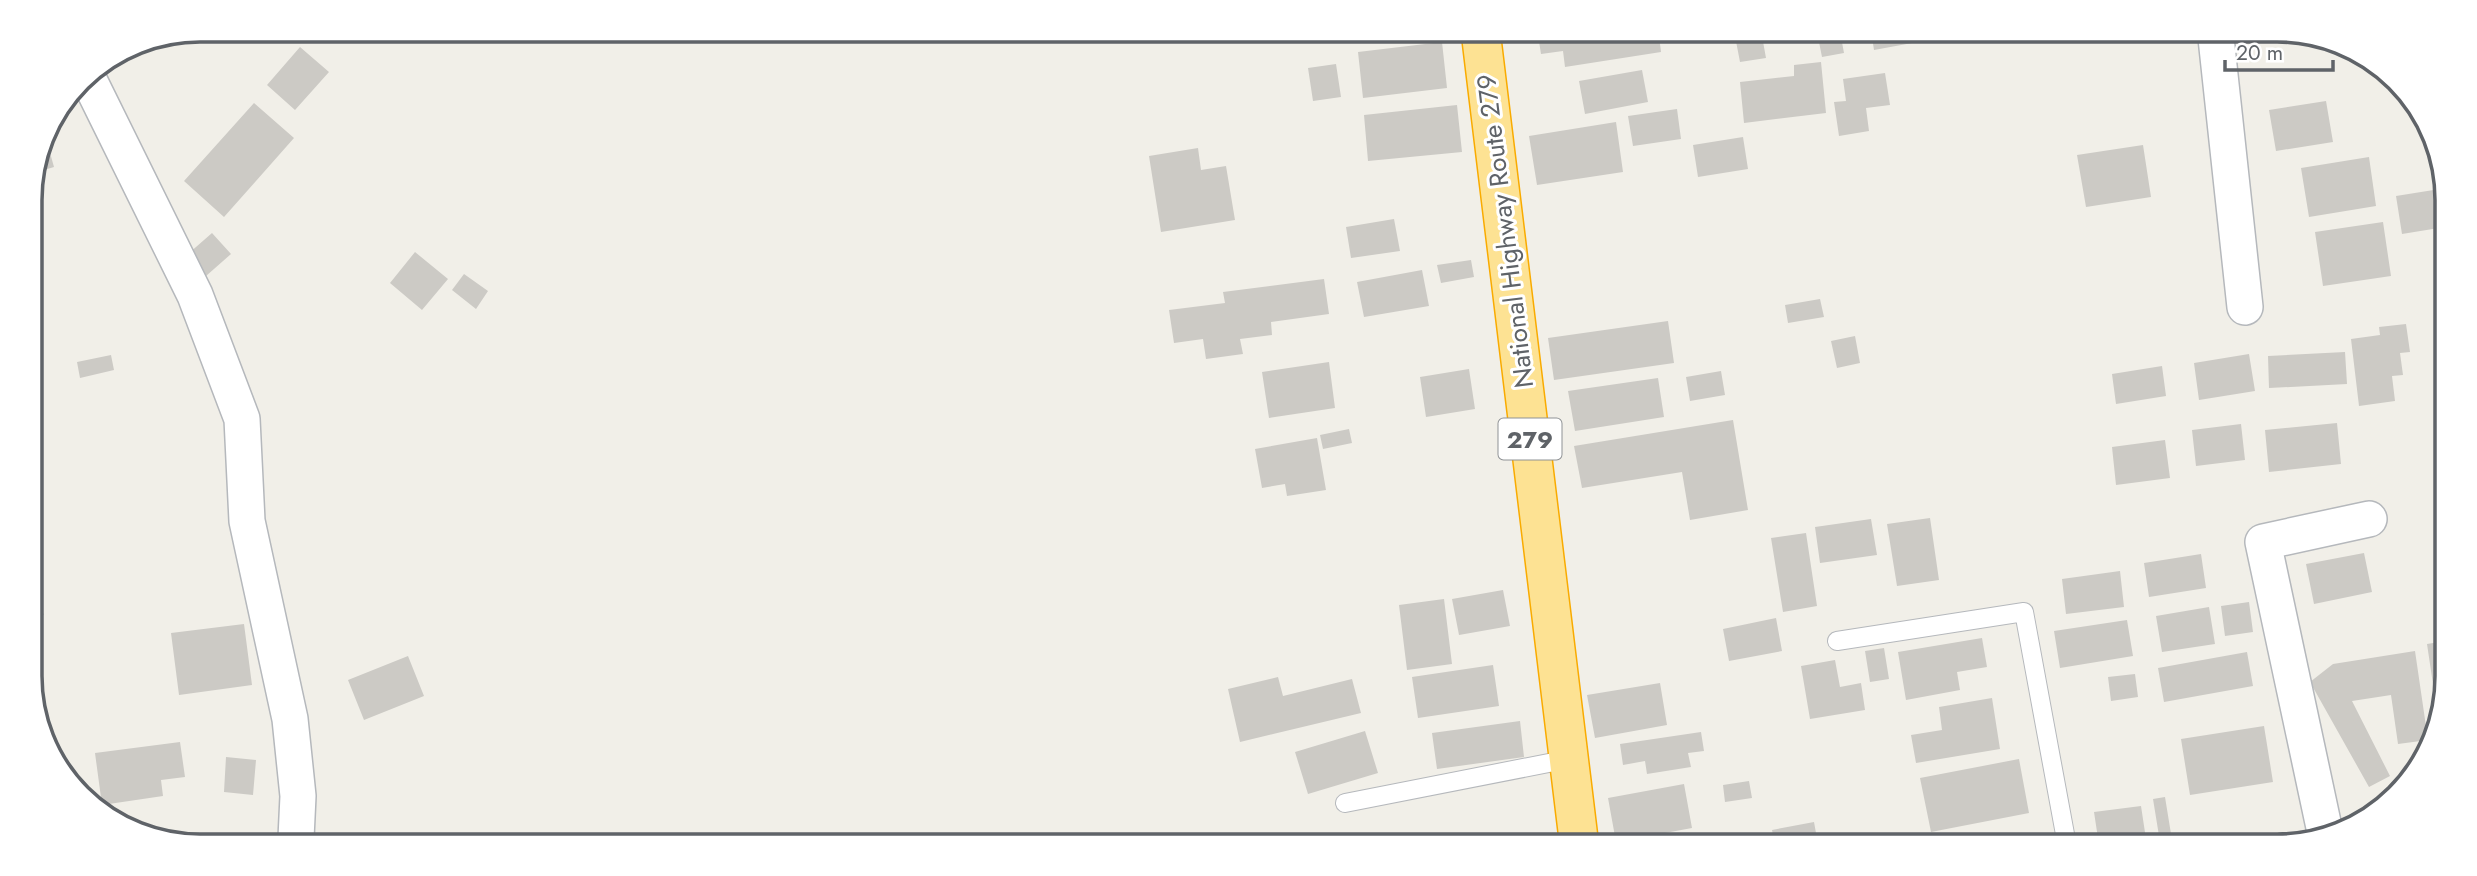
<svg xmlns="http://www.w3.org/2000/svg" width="2477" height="876" font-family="Jost,sans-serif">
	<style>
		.building { fill: #cccac5 }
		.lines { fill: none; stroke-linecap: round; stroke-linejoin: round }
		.lane-casing { stroke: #b5b8bc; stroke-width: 20 }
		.street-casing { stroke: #b5b8bc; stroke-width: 38 }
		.highway-casing { stroke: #f9ab00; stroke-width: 41 }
		.lane { stroke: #fff; stroke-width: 18 }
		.street { stroke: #fff; stroke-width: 35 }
		.highway { stroke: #fde293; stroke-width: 38 }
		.labels { text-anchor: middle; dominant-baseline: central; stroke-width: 6; stroke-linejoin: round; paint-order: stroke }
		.shield { fill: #fff; stroke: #8f9295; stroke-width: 2 }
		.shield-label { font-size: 24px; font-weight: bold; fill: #5f6368 }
		.street-label { font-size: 26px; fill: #5f6368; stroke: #fff }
		.rim { fill: none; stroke: #5f6368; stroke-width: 3.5 }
	</style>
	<rect width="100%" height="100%" fill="#f1efe8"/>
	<path class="building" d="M1538,35L1659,36L1661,52L1565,67L1563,51L1541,54Z
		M1735,36H1762L1766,58L1740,62Z
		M1818,37H1841L1844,53L1822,57Z
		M1872,37H1923V41L1874,50Z
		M1442,42L1447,88L1363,98L1358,52Z
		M300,47L329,72L295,110L267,85Z
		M1821,62L1826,113L1744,123L1740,82L1794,76V65Z
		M1336,64L1341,97L1313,101L1308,68Z
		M1642,70L1648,102L1585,114L1579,81Z
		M1885,73L1890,105L1866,108L1869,131L1839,136L1834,102L1846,101L1843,79Z
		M2326,101L2333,142L2276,151L2269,110Z
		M254,103L294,138L224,217L184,181Z
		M1457,105L1462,152L1368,161L1364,115Z
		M1677,109L1681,139L1633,146L1628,116Z
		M1616,122L1623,172L1537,185L1529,136Z
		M45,135L54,167L34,173L37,163Z
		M1743,137L1748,169L1698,177L1693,145Z
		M2143,145L2151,197L2086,207L2077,155Z
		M1198,148L1201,170L1226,166L1235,220L1161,232L1149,156Z
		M2369,157L2376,206L2309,217L2301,168Z
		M2446,188L2445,227L2402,234L2396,196Z
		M1394,219L1400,251L1351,258L1346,227Z
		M2383,222L2391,276L2323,286L2315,232Z
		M212,233L231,254L206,276L188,254Z
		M415,252L448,279L422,310L390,283Z
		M1471,260L1474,277L1441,283L1437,265Z
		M1422,270L1429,306L1364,317L1357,282Z
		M464,274L488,291L476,309L452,290Z
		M1324,279L1329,314L1271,322L1272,335L1240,339L1243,354L1206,359L1203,339L1174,343L1169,310L1225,303L1223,292Z
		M1820,299L1824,317L1788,323L1785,305Z
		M1668,321L1674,363L1554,380L1548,338Z
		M2406,324L2410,352L2400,353L2403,375L2392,376L2395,401L2359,406L2351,339L2380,335L2379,327Z
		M1855,336L1860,363L1837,368L1831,341Z
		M2345,352L2347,384L2269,388L2268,356Z
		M2249,354L2255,391L2199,400L2194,363Z
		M111,355L114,370L80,378L77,362Z
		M1329,362L1335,408L1269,418L1262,372Z
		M2162,366L2166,396L2116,404L2112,374Z
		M1469,369L1475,409L1426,417L1420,377Z
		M1721,371L1725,395L1690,401L1686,377Z
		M1658,378L1664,417L1575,431L1568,391Z
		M1733,420L1748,510L1690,520L1682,472L1582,488L1574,446Z
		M2337,423L2341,464L2269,472L2265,430Z
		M2241,424L2245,460L2196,466L2192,430Z
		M1349,429L1352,443L1323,449L1320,435Z
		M1317,438L1326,490L1287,496L1285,484L1262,488L1255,449Z
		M2165,440L2170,478L2116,485L2112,447Z
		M1930,518L1939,580L1897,586L1887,524Z
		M1871,519L1877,555L1820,563L1815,527Z
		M1806,533L1817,606L1783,612L1771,538Z
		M2364,553L2372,592L2314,604L2306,564Z
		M2201,554L2206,588L2149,597L2144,563Z
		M2120,571L2124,607L2066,614L2062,579Z
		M1503,590L1510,626L1459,635L1452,599Z
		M1444,599L1452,664L1407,670L1399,605Z
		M2249,602L2253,632L2225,636L2221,606Z
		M32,606L44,614L33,630Z
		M2209,607L2215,644L2162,652L2156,616Z
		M1776,618L1782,651L1729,661L1723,629Z
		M2127,620L2133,656L2060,668L2054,631Z
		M244,624L252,685L179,695L171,633Z
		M1982,638L1987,667L1957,672L1960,690L1906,700L1898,652Z
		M2439,642V691H2434L2427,644Z
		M1884,648L1889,679L1870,682L1865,651Z
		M2415,651L2428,740L2398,744L2391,695L2352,701L2390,776L2369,787L2310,682L2333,664Z
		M2247,652L2253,686L2164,702L2158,668Z
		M408,656L424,696L364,720L348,680Z
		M1835,660L1840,687L1861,683L1865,710L1810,719L1801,666Z
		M1493,665L1499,706L1418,718L1412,677Z
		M2135,674L2138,697L2111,701L2108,677Z
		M1278,677L1283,696L1352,679L1361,713L1240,742L1228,689Z
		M1660,683L1667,725L1595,738L1587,695Z
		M1992,698L2000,749L1916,763L1911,735L1942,730L1939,707Z
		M1520,721L1524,757L1437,769L1432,733Z
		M2264,726L2273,782L2190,795L2181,739Z
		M1365,731L1378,773L1308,794L1295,752Z
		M1701,732L1704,751L1688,753L1691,767L1647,774L1645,761L1623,765L1620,744Z
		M180,742L185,777L161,780L163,796L102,805L95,753Z
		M226,757L256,760L253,795L224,792Z
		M2019,759L2029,813L1931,832L1920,778Z
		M1749,781L1752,798L1725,802L1723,785Z
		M1684,784L1692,828L1616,842L1608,798Z
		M2165,797L2172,840L2160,842L2153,799Z
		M2141,806L2146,839L2099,845L2094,812Z
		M1814,822L1818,844H1775L1772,830Z
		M1725,837L1726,844H1697V842Z"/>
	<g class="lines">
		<g class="lane-casing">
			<path id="lane" d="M1837,641L2024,612L2067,845
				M1345,803L1569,759"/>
		</g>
		<g class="street-casing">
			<path id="street" d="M2216,38L2245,307
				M86,74L195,295L242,419L247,521L290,719L298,796L296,838
				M2325,832L2263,542L2369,519"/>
		</g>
		<g class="highway-casing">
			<path id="highway" d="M1481,35L1579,843"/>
		</g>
		<use href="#lane" class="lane"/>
		<use href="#street" class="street"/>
		<use href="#highway" class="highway"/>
	</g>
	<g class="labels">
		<rect class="shield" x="1498.5" y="418.5" width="63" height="41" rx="5"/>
		<g class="shield-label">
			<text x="1530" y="439">279</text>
		</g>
		<g class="street-label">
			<text transform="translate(1505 231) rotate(-97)">National Highway Route 279</text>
		</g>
	</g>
	<path d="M0 0H2477V876H0ZM200 42H2277A158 158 0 0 1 2435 200V676A158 158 0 0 1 2277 834H200A158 158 0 0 1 42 676V200A158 158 0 0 1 200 42Z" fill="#fff" fill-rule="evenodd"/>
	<path class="rim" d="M200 42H2277A158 158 0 0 1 2435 200V676A158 158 0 0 1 2277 834H200A158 158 0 0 1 42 676V200A158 158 0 0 1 200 42Z"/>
	<path d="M2225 60v10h108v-10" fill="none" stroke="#5f6368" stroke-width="3.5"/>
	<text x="2236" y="60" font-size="21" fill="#5f6368" stroke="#ffffff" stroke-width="5" paint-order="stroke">20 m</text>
</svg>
